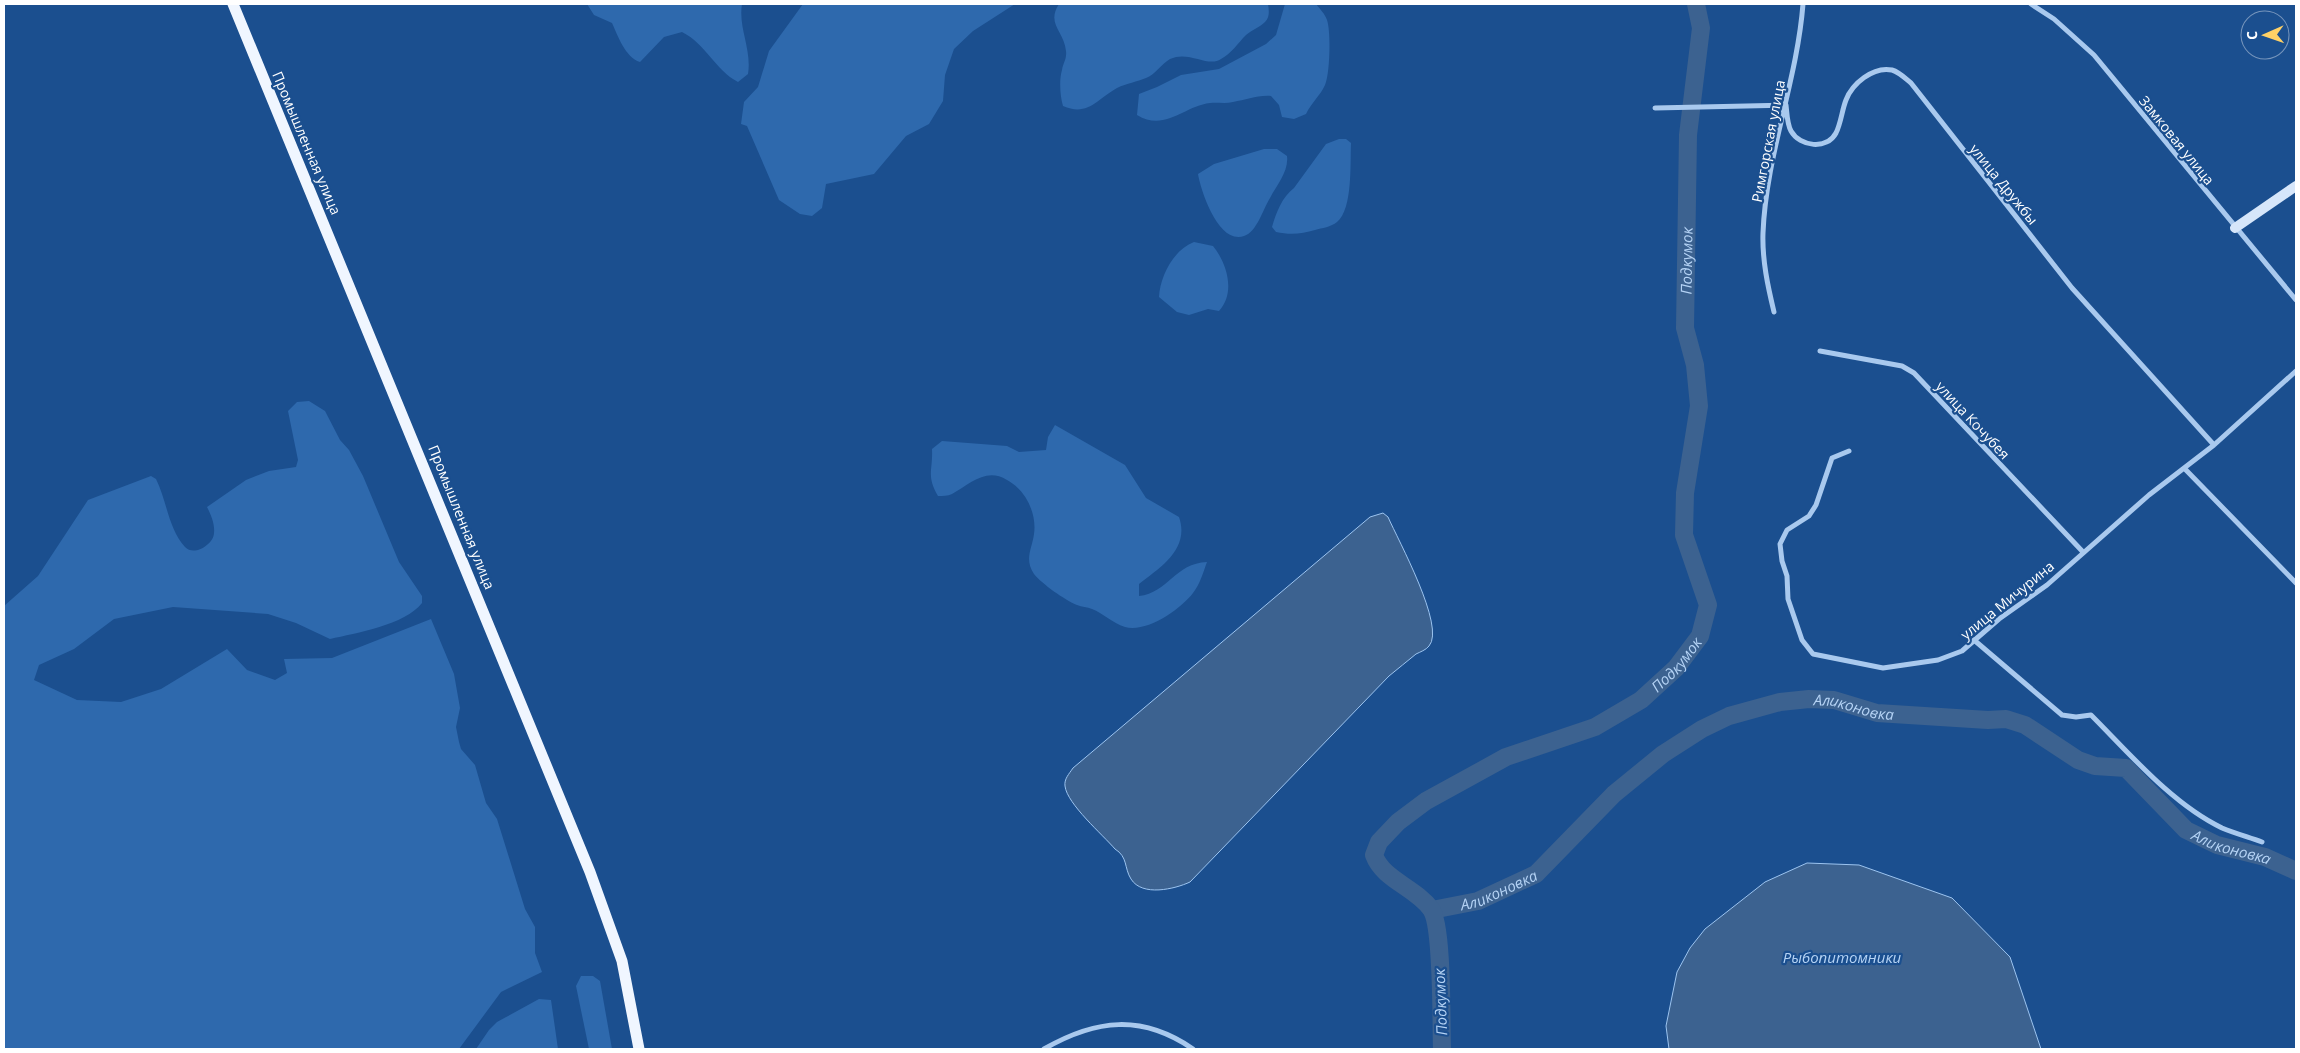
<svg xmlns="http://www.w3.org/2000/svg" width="2300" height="1053" font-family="'Open Sans',sans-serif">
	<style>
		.green { fill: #2e69ad }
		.water { fill: #3c6290; stroke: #9cc4f0 }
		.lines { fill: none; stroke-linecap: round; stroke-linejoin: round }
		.river { stroke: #3c6290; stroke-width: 18 }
		.street { stroke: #a9c9ee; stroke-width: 5 }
		.secondary { stroke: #d6e6fa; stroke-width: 10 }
		.primary { stroke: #f0f6ff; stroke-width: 11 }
		.labels { text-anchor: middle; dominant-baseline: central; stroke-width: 4.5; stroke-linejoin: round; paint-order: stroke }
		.street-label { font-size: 14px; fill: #fff; stroke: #1b4f8f }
		.water-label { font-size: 15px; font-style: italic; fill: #b5d3f5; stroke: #1b4f8f }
	</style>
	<rect width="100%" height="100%" fill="#1b4f8f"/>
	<path class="green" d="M587,4H742C738,28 752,49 748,74L738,82C715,70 706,44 682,32L664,37L640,62C625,57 618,36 612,23L594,15Z
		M803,4H1015L973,31L954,49L945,75L943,101L929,124L906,136L874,174L826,184L822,208L812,216L800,214L779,200L747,126L741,124L744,102L758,87L769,51Z
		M1059,4H1268C1269,10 1270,17 1265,22C1260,27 1252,30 1246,35C1238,43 1231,54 1221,59C1208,68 1189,50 1170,59C1161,64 1155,75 1146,78C1137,82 1127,83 1117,88C1097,99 1088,117 1063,106C1060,96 1059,80 1062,70C1063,63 1067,59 1066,51C1064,31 1046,24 1059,4Z
		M1285,4H1316C1320,9 1325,14 1327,20C1331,31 1330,74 1325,85C1320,96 1311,103 1306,114L1294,119L1282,117L1279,105L1271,96C1257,95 1246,100 1233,102C1225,104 1217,102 1210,103C1184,106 1165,132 1137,115L1139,94L1157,87L1181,75L1219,69L1266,44L1276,35Z
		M1339,139H1346L1351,143C1350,163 1353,209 1337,222C1331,227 1322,228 1315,230C1302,234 1290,235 1276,232L1272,227C1276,213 1282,197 1294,188L1326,144Z
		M1264,149H1277L1287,156C1289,171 1277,185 1270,198C1263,209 1257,232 1244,236C1219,245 1201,192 1198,174L1214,164Z
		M1194,242L1213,246C1227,263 1236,293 1219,311L1208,309L1189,315L1177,312L1159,297C1160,277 1173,250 1194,242Z
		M309,401L325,411L340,440L349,450L363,476L399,562L422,596V603C405,625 356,633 330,639L296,623L268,614L173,607L114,619L74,649L39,665L34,680L77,700L121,702L161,689L227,649L247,670L275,680L287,673L284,659L332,658L431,619L454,674L460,708L456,727L459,742L461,749L475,765L486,803L497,819L525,909L535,927V953L542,972L501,992L459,1049H4V606L38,576L88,500L151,476L156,479C167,501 168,528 185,547C194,557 214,544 214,533C215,524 211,515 207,507L246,480L269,471L296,467L298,460L288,411L297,402Z
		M1055,425L1125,465L1146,498L1179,517C1190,549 1161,567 1139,584V596C1168,593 1175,563 1207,562C1203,573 1200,584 1193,593C1180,610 1146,633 1125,627C1112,623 1103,613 1092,609C1087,607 1082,607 1077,605C1065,600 1042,584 1034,574C1024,559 1032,549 1034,534C1037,514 1026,490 1007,480C986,467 970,484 952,494C948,496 942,496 938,496C926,475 933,471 932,449L942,441L1007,446L1019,452L1046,450L1048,437Z
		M581,976H593L600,981L612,1049H589L576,986Z
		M539,999L551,1000L558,1049H476L489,1030L497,1022Z"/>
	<path class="water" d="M1383,513L1388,517C1398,540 1446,627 1429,646C1426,650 1420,652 1416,654C1407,661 1398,669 1389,676L1190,882C1175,889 1142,897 1131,879C1124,868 1128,857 1115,849C1103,835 1067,804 1065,786C1064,779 1069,774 1073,768L1370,517Z
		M1807,863L1859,865L1952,898L2010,957L2041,1049H1669L1666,1026L1677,972L1690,948L1705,929L1765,882Z"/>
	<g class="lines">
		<g class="river">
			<path id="s1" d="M1432,910L1478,901L1536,874L1614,794L1663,754L1702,729L1729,716L1780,702L1809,699L1834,700L1877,713L1988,720L2006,719L2025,725L2078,760L2095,766L2126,768L2186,830L2217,845L2265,857L2296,871"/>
			<path id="s2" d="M1442,1049C1441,1024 1443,926 1431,909C1415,887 1383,880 1374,855L1379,842L1398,822L1426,801L1506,757L1595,727L1641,700L1676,668L1700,636L1708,605L1684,535L1685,493L1699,406L1695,365L1685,328L1688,135L1701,28L1696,4"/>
		</g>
		<path class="street" d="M2031,4L2054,19L2094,55L2296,300
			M1786,105C1787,113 1787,124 1791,131C1800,147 1827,150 1836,133C1841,123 1842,110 1846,100C1852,84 1873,66 1892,70C1899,72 1905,78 1911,83L2072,288L2214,445
			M1655,108L1786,105
			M1774,312C1768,287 1762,260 1763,233C1766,155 1797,81 1803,4
			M1820,351L1902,366L1914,373L2083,552
			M1849,451L1832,458L1816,505L1809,516L1787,530L1780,544L1782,561L1787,576L1788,599L1802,640L1813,654L1883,668L1938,660L1962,651L1999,619L2047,585L2149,495L2214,445L2296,371
			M2184,468L2296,583
			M1974,640L2062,715L2076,717L2091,715C2129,753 2172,804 2222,828C2234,833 2248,837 2262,842
			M1044,1049C1096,1019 1142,1014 1193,1049"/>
		<path class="secondary" d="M2235,228L2296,186"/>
		<path class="primary" d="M233,4L590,872L622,961L639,1049"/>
	</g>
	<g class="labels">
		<g class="street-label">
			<text transform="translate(2177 140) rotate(51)">Замковая улица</text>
			<text transform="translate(1768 141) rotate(-79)">Римгорская улица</text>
			<text transform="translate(307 143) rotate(67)">Промышленная улица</text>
			<text transform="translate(2004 184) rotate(51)">улица Дружбы</text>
			<text transform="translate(1973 420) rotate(47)">улица Кочубея</text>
			<text transform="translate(462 517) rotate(68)">Промышленная улица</text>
			<text transform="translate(2007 600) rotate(-39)">улица Мичурина</text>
		</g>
		<g class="water-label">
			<text stroke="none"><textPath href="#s2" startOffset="1006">Подкумок</textPath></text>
			<text stroke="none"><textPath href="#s2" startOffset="586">Подкумок</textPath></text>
			<text stroke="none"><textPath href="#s1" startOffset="490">Аликоновка</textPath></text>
			<text stroke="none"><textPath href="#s1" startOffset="911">Аликоновка</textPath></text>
			<text stroke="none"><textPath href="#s1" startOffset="70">Аликоновка</textPath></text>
			<text x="1842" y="957">Рыбопитомники</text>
			<text transform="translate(1440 1002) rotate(-92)">Подкумок</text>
		</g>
	</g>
	<rect width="2300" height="1053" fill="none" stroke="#ffffff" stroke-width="10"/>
	<g transform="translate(2265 35) rotate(268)"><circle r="24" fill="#1b4f8f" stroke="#7695bc"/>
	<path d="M0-4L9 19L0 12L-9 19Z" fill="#ffd166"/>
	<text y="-8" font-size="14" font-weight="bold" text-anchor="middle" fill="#ffffff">С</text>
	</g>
</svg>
